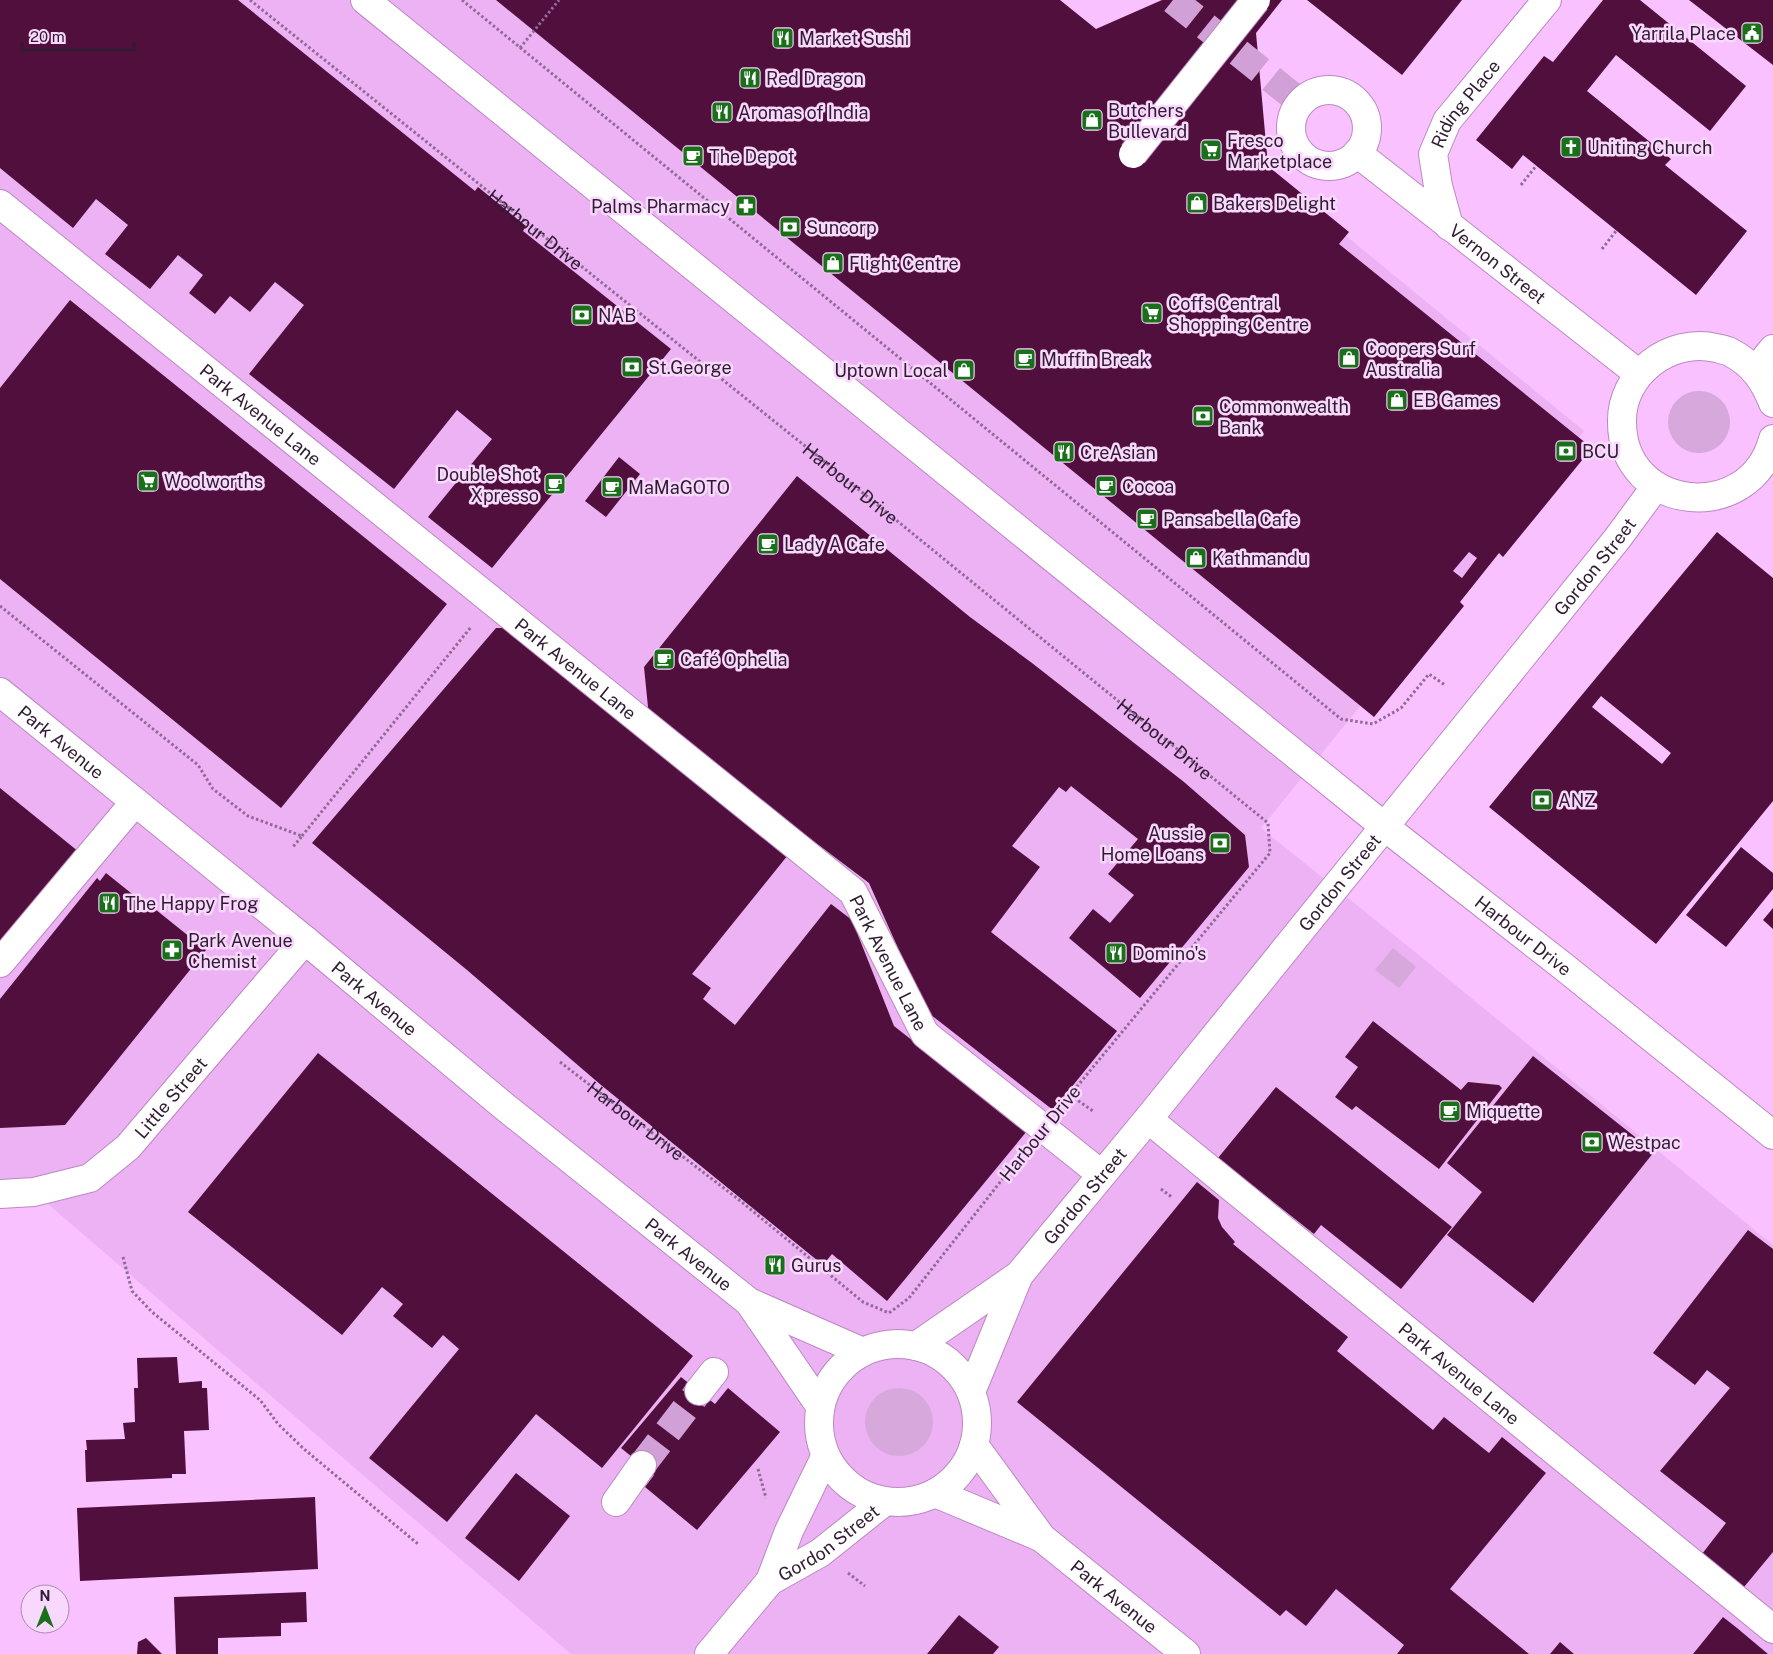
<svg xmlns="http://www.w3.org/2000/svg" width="1773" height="1654" font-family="'Public Sans',sans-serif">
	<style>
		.built { fill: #ecb2f3 }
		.green { fill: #d6a8db }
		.building { fill: #500f3c; fill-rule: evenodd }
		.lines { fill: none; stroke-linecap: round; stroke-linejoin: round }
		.minor-tunnel { stroke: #d1a0d6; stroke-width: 28; stroke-dasharray: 28 14; stroke-linecap: butt }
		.minor-casing { stroke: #bc88c3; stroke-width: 30 }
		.path { stroke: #8f6a94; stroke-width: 3; stroke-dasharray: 2.5 2.5; stroke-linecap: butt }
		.minor { stroke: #fff; stroke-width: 28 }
		.minor-bridge-casing { stroke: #bc88c3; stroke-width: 30; stroke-linecap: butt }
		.minor-bridge { stroke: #fff; stroke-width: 28 }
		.labels { text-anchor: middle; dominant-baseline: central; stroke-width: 5; stroke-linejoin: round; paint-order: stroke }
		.poi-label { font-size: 18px; fill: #301b33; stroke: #f9d8fd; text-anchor: start }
		.street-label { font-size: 18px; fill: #301b33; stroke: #f9d8fd }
	</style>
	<rect width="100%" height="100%" fill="#f9c1ff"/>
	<path class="built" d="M0,0H1058L1584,431L1261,828L1415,952L1773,1245V1654H571L34,1192L0,1194Z"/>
	<path class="green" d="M1668 422a31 31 0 1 1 62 0a31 31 0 1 1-62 0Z
		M1393,948L1416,967L1399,988L1375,970Z
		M865 1422a34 34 0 1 1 68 0a34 34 0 1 1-68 0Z"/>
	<path class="building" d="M0,0H238L475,191L478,187L526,226L523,231L671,349L492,568L428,517L492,439L457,410L394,489L249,374L304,305L275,282L250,312L230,296L215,314L189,293L203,275L178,255L150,289L105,254L128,225L96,199L73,228L0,168Z
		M496,0H1060L1096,29L1162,0H1282L1256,33L1268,166L1349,232L1339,244L1592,448L1503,557L1499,553L1460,602L1464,606L1374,717ZM1469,552L1477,558L1462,578L1453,571Z
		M1307,0H1462L1402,75Z
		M1603,0H1640L1746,86L1710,131L1616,55L1587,91L1671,159L1665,165L1747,231L1696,295L1523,155L1512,169L1476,140L1544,56L1553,62Z
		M1689,0H1773V65Z
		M70,300L447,604L281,808L0,579V388Z
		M619,457L640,474L606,517L585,501Z
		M797,476L970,617L1032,663L1184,782L1245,835L1249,867L1140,998L1069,938L1093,909L1110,923L1134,895L1108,874L1138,839L1071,786L1066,792L1059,787L1012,846L1040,867L991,932L1117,1031L1053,1110L926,1011L869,883L649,717L644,667Z
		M1717,532L1773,578V801L1656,944L1489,807ZM1601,696L1671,753L1662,764L1592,707Z
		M496,628H508L788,855L692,974L711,988L703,999L735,1025L831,904L852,920L894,1026L1027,1131L887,1301L832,1254L823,1265L601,1085L467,970L312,843Z
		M0,788L79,852L0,947Z
		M1741,847L1773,873V889L1726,947L1686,915Z
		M106,873L141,901L135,909L138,911L145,901L206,950L65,1125L0,1128V999L97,878L100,881Z
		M1773,908V929L1763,920Z
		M1373,1021L1461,1090L1468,1082L1499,1085L1502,1088L1439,1169L1356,1106L1352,1110L1335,1097L1358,1067L1345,1057Z
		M318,1053L693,1356L602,1468L536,1414L447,1522L369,1458L459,1349L443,1335L432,1348L393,1316L403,1304L382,1287L342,1335L188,1212Z
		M1533,1056L1654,1152L1533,1303L1447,1235L1482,1192L1447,1163Z
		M1276,1087L1452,1227L1401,1289L1321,1225L1314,1234L1218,1158Z
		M1197,1182L1219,1200L1218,1218L1222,1227L1235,1242L1233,1244L1348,1337L1337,1351L1433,1430L1444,1417L1489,1453L1502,1437L1546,1473L1450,1589L1529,1654H1397L1404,1645L1336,1589L1306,1626L1286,1610L1280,1616L1017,1402Z
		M1748,1230L1773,1249V1552L1744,1587L1702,1554L1726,1523L1660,1471L1730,1388L1707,1370L1695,1385L1653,1353Z
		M177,1357L179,1383L202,1381V1388H207L209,1430L184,1431L186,1474H172V1478L86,1482L85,1450H87L86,1440L125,1439L123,1423L135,1422L134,1388H138L137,1358Z
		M681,1377L715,1404L728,1388L780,1432L697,1530L645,1487L654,1475L621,1448Z
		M516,1473L570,1516L519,1581L465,1538Z
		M315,1497L318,1569L80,1581L77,1508Z
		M306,1592L307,1622L281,1623V1636L218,1638V1654H176L174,1597Z
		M959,1615L999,1647L993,1654H927Z
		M1723,1617L1737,1628L1768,1654H1693Z
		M146,1638L162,1654H137L138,1642Z
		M1560,1642L1574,1654H1550Z"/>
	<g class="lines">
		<path class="minor-tunnel" d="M1173,0L1300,102
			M642,1465L699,1391"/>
		<g class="minor-casing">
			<g id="minor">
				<path id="s3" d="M365,0L1385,827L1564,967L1773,1135"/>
				<circle cx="1329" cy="128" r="38"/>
				<path id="s4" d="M1357,153L1639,374"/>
				<path id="s5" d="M0,204L853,892L925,1034L1101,1174"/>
				<path id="s6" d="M1449,226L1438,186L1433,154L1447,121L1547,0"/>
				<path d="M1755,371L1773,349"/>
				<path d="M1773,403C1764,380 1753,364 1730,352C1726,350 1720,349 1716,348C1670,337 1621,374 1622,422C1622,512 1750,526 1773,439"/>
				<path id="s7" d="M0,692L305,940L505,1107L749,1302L863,1352"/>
				<path d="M0,963L135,802"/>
				<path id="s8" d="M1148,1119L1773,1629"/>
				<path id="s9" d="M0,1194L34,1192L90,1178L128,1147L305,940"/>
				<path d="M749,1302L820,1406"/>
				<circle cx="898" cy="1423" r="79"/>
				<path id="s10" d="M916,1346L1019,1275L1148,1119L1617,539L1656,486"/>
				<path d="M699,1391L714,1372"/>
				<path d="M971,1392L1019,1275"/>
				<path id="s11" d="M974,1445L1042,1538L1186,1654"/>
				<path d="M935,1493L1040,1537"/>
				<path d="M616,1502L642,1465"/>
				<path id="s12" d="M770,1581L820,1553L884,1502"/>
				<path d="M709,1654L770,1581L789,1531L825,1457"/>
			</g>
		</g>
		<g class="path">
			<path id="s1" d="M250,0L815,454L1268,823L1270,853L1065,1101"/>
			<path d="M462,0L1341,719L1373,724L1401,708L1429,674L1445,685"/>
			<path d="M520,48L559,0"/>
			<path d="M1521,185L1536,166"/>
			<path d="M1602,249L1616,231"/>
			<path d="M0,606L198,765L213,789L248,816L302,836L292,848"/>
			<path d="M302,836L471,627"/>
			<path id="s2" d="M560,1062L738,1199L863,1302L889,1313L909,1298L1023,1153"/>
			<path d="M1070,1095L1093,1111"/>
			<path d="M1161,1189L1173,1198"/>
			<path d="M123,1257L132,1291L152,1312L260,1400L278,1424L304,1449L418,1544"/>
			<path d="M758,1469L766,1498"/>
			<path d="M848,1573L865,1586"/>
		</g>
		<use href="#minor" class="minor"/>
		<g class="minor-bridge-casing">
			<path id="minor-bridge" d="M1133,154L1256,0"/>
		</g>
		<use href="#minor-bridge" class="minor-bridge"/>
	</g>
	<defs>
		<g id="civic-square" transform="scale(1.125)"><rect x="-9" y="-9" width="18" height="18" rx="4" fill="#1a701a" stroke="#f9d8fd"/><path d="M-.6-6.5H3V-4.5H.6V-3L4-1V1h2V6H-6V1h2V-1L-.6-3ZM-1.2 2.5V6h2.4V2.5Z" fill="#fff"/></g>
		<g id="restaurant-square" transform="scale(1.125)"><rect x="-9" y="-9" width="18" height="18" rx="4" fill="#1a701a" stroke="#f9d8fd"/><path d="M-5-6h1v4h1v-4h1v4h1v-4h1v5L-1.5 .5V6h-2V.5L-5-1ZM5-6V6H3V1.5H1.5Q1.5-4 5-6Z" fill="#fff"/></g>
		<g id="shop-square" transform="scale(1.125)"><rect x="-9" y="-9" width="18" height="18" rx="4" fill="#1a701a" stroke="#f9d8fd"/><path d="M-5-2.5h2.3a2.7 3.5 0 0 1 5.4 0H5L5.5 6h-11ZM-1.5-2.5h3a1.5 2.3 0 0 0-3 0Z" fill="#fff"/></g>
		<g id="church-square" transform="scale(1.125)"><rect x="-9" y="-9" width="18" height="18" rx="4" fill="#1a701a" stroke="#f9d8fd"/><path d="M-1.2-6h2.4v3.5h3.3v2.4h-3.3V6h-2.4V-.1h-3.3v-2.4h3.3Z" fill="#fff"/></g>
		<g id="supermarket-square" transform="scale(1.125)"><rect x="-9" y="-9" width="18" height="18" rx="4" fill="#1a701a" stroke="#f9d8fd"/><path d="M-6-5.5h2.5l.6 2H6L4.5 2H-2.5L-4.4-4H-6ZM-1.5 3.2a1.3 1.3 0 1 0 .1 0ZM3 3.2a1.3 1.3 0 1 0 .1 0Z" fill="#fff"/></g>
		<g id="cafe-square" transform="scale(1.125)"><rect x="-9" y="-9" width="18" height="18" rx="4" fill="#1a701a" stroke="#f9d8fd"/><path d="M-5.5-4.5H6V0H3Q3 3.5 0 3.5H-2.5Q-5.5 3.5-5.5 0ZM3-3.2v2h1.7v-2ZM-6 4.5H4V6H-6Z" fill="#fff"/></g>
		<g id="pharmacy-square" transform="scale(1.125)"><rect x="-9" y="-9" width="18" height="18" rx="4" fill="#1a701a" stroke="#f9d8fd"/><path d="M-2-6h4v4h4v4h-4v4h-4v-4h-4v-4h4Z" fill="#fff"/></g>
		<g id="bank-square" transform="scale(1.125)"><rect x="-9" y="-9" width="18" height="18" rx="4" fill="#1a701a" stroke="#f9d8fd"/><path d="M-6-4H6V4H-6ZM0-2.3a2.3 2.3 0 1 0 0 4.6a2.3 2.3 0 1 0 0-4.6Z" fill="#fff"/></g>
	</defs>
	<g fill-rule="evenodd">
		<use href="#civic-square" x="1752" y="33"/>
		<use href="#restaurant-square" x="783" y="38"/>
		<use href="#restaurant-square" x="750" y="78"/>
		<use href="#restaurant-square" x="722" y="112"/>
		<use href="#shop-square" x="1092" y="120"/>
		<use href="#church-square" x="1571" y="147"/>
		<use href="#supermarket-square" x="1211" y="150"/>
		<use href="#cafe-square" x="693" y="156"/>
		<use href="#shop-square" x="1197" y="203"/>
		<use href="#pharmacy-square" x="746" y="206"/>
		<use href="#bank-square" x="790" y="227"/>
		<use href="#shop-square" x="833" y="263"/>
		<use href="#supermarket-square" x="1152" y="313"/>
		<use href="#bank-square" x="582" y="315"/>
		<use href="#shop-square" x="1349" y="358"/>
		<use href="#cafe-square" x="1025" y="359"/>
		<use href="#bank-square" x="632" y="367"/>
		<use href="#shop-square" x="964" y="370"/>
		<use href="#shop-square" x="1397" y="400"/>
		<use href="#bank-square" x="1203" y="416"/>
		<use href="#bank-square" x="1566" y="451"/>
		<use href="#restaurant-square" x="1064" y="452"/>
		<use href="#supermarket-square" x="148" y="481"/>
		<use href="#cafe-square" x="555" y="484"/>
		<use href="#cafe-square" x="1106" y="486"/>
		<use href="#cafe-square" x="612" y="487"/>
		<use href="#cafe-square" x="1147" y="519"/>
		<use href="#cafe-square" x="768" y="544"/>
		<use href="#shop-square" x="1196" y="558"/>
		<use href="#cafe-square" x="664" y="659"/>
		<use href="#bank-square" x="1542" y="800"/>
		<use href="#bank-square" x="1220" y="843"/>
		<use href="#restaurant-square" x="109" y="903"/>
		<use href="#pharmacy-square" x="172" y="950"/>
		<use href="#restaurant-square" x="1116" y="953"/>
		<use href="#cafe-square" x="1450" y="1111"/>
		<use href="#bank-square" x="1592" y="1142"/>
		<use href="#restaurant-square" x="775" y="1265"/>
	</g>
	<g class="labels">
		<g class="poi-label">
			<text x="1736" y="33" text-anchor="end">Yarrila Place</text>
			<text x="799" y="38">Market Sushi</text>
			<text x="766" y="78">Red Dragon</text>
			<text x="1108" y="110">Butchers<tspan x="1108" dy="21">Bullevard</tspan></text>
			<text x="738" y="112">Aromas of India</text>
			<text x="1227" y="140">Fresco<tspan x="1227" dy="21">Marketplace</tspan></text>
			<text x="1587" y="147">Uniting Church</text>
			<text x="709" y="156">The Depot</text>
			<text x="1213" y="203">Bakers Delight</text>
			<text x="730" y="206" text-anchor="end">Palms Pharmacy</text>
			<text x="806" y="227">Suncorp</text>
			<text x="849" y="263">Flight Centre</text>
			<text x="1168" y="303">Coffs Central<tspan x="1168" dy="21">Shopping Centre</tspan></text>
			<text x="598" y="315">NAB</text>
			<text x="1365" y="348">Coopers Surf<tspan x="1365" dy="21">Australia</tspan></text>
			<text x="1041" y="359">Muffin Break</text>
			<text x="648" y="367">St.George</text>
			<text x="948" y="370" text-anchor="end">Uptown Local</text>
			<text x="1413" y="400">EB Games</text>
			<text x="1219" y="406">Commonwealth<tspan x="1219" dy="21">Bank</tspan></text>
			<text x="1582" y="451">BCU</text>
			<text x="1080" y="452">CreAsian</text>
			<text x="539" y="474" text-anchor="end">Double Shot<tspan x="539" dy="21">Xpresso</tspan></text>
			<text x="164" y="481">Woolworths</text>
			<text x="1122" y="486">Cocoa</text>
			<text x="628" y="487">MaMaGOTO</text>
			<text x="1163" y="519">Pansabella Cafe</text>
			<text x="784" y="544">Lady A Cafe</text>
			<text x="1212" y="558">Kathmandu</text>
			<text x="680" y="659">Café Ophelia</text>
			<text x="1558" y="800">ANZ</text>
			<text x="1204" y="833" text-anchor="end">Aussie<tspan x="1204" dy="21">Home Loans</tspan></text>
			<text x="125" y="903">The Happy Frog</text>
			<text x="188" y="940">Park Avenue<tspan x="188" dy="21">Chemist</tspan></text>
			<text x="1132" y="953">Domino's</text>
			<text x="1466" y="1111">Miquette</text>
			<text x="1608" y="1142">Westpac</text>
			<text x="791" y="1265">Gurus</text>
		</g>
		<g class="street-label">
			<text stroke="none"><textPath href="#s6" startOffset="134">Riding Place</textPath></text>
			<text stroke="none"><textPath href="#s1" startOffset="366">Harbour Drive</textPath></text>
			<text stroke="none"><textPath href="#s4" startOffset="179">Vernon Street</textPath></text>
			<text stroke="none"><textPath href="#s5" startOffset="335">Park Avenue Lane</textPath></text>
			<text stroke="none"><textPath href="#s1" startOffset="771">Harbour Drive</textPath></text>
			<text stroke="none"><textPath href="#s10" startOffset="1038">Gordon Street</textPath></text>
			<text stroke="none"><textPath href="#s5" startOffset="740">Park Avenue Lane</textPath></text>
			<text stroke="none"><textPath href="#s1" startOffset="1176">Harbour Drive</textPath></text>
			<text stroke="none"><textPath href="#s7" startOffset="79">Park Avenue</textPath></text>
			<text stroke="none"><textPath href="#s10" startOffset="632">Gordon Street</textPath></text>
			<text stroke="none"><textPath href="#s3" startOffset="1489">Harbour Drive</textPath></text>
			<text stroke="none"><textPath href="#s5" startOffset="1175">Park Avenue Lane</textPath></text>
			<text stroke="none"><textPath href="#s7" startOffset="484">Park Avenue</textPath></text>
			<text stroke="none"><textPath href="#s9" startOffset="206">Little Street</textPath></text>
			<text stroke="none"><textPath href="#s2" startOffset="96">Harbour Drive</textPath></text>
			<text transform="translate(1040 1133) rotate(-51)">Harbour Drive</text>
			<text stroke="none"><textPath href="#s10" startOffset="228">Gordon Street</textPath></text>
			<text stroke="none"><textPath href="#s7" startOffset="889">Park Avenue</textPath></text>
			<text stroke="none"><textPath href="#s8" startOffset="402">Park Avenue Lane</textPath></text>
			<text stroke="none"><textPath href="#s12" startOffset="70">Gordon Street</textPath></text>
			<text stroke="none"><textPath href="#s11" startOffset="208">Park Avenue</textPath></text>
		</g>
	</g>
	<g transform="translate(45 1609)"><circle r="24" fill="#f9d8fd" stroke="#a98cac"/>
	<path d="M0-4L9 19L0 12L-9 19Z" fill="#1a701a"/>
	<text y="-8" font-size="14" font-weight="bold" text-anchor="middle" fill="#301b33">N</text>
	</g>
	<path d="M22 42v8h112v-8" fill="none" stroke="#301b33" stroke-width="2.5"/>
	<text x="30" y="42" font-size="15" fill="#301b33" stroke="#f9d8fd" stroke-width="4" paint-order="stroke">20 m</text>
</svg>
